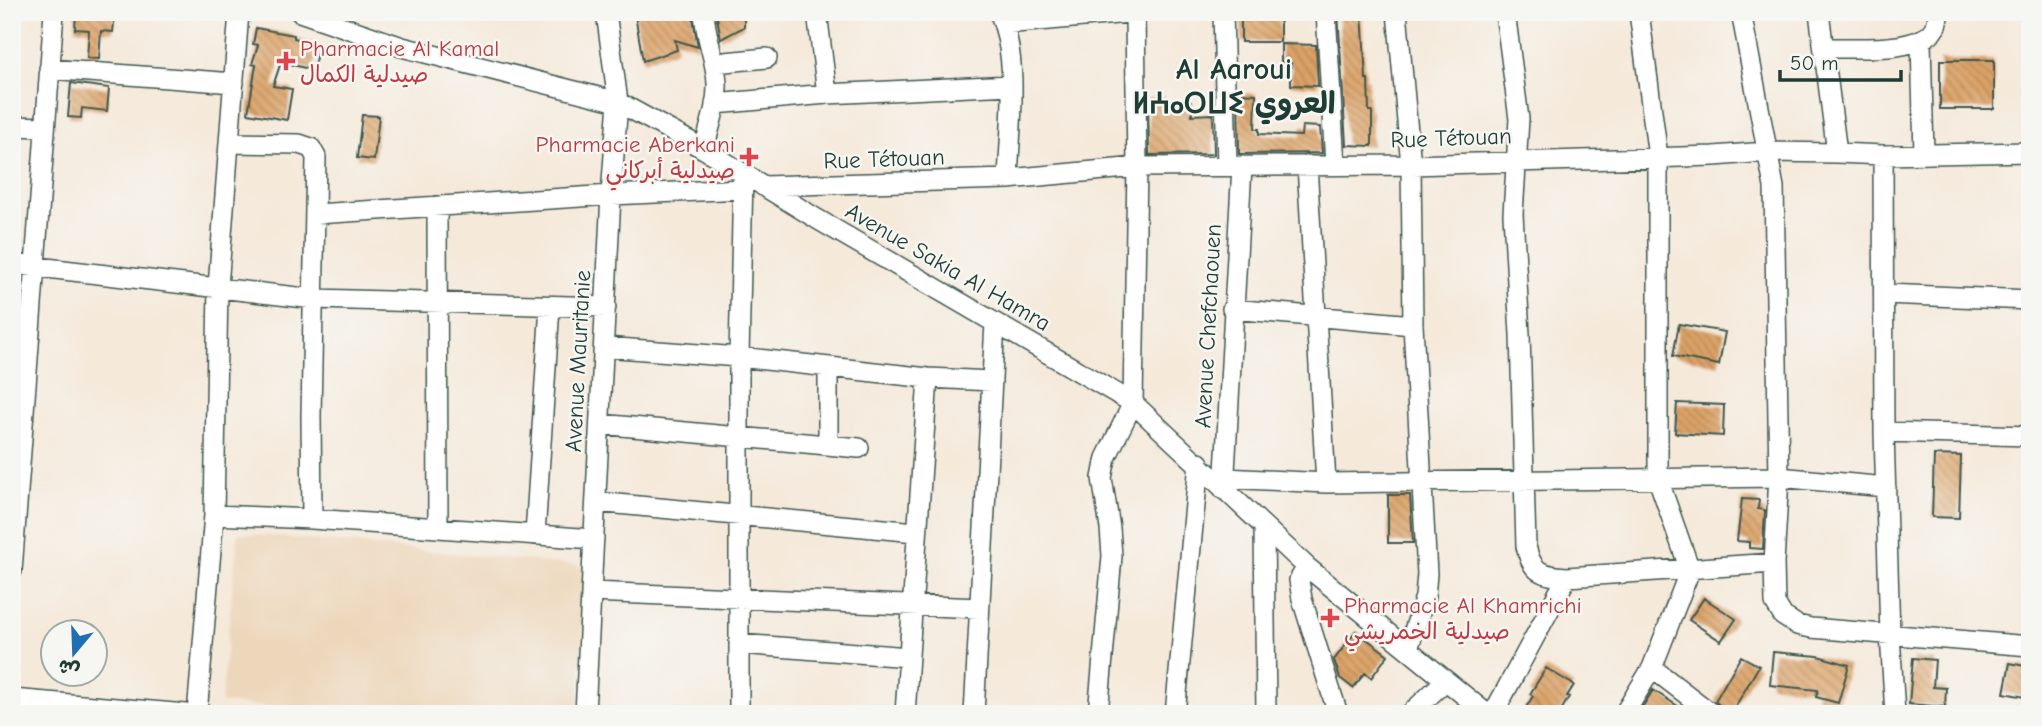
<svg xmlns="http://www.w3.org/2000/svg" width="2042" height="726" font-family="'Comic Neue','Playpen Sans Arabic','Noto Sans Tifinagh',sans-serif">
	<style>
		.built { fill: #edd7bb }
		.building { fill: url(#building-back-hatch) }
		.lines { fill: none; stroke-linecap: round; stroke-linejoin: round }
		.minor-casing { stroke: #3f574d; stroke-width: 22 }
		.minor { stroke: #fff; stroke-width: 19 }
		.health-dot { fill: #e0444e; stroke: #f6f6f2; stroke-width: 2.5 }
		.labels { text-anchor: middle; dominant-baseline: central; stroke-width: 5; stroke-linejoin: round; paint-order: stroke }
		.health-label { font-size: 23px; fill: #be3a42; stroke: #f6f6f2; text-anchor: start }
		.street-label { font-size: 23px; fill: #1f3d34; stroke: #f6f6f2 }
		.district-label { font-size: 30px; font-weight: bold; fill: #1f3d34; stroke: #f6f6f2 }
	</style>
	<defs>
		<pattern id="building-back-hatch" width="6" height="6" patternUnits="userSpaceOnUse" patternTransform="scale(1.75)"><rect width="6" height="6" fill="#dca266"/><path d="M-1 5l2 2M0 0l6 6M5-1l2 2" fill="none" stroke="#b28555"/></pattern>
	</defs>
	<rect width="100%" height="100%" fill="#f6f6f2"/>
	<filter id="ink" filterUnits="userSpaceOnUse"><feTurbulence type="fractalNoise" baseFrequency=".0143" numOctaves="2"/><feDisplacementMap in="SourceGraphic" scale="14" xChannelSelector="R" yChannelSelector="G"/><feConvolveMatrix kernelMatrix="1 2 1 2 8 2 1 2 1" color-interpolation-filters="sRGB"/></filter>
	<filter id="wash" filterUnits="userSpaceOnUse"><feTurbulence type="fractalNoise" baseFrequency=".00686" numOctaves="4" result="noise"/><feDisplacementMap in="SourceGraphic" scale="28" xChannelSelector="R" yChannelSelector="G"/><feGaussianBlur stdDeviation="1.57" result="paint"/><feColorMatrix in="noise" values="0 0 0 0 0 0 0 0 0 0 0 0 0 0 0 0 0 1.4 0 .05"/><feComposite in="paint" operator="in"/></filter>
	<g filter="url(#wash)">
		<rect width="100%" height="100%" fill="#f5e9da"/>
		<path class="built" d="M238,533L587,566L578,714H355L221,703Z"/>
		<g id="blocks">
			<path class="building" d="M76,12L115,14L113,32L101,31L99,59L87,58L89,30L75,29Z
				M645,12H692L698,47L675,40L677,50L643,61L635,15Z
				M716,12H744V27L721,39Z
				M1241,12L1280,14V42H1241Z
				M1338,12H1362L1366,79H1368L1369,111H1372V146L1346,145Z
				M256,28L294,35V38L319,45L313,70L281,62L273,86L292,89L287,120L248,113L256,65L252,64L258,45L253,44Z
				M1281,44L1316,45L1318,86L1291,85V63L1281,62Z
				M1940,60H1994V109H1940Z
				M71,83L109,88L107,111L82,108L81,118L68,117Z
				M1238,93L1256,94L1255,129H1259V134L1301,136L1302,126L1320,127L1322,153L1239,154Z
				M1165,97V103L1191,101L1192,115L1213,114L1214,154L1149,155L1148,98Z
				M362,115L379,116L374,160L357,158Z
				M1679,324L1725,332L1719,365L1673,356Z
				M1677,403L1724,405L1723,436L1675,433Z
				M1934,455L1961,456L1959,518L1932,517Z
				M1388,495H1410L1413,543H1388Z
				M1742,499L1759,500L1758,509L1765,510L1763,549L1749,548V542L1737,541Z
				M1704,598L1736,619L1721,641L1689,620Z
				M1356,631L1388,655L1371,678L1365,673L1353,688L1340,678L1334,660Z
				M1773,652L1818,656L1849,665L1838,703L1816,697L1818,690L1770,685Z
				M1741,656L1759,666L1731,714H1724L1723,709L1715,701Z
				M1913,658L1935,660L1933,687L1946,688L1945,707L1909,704Z
				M2010,663L2030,667V698L2004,693Z
				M1546,668L1574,685L1567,696L1569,697L1559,714H1522L1533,696L1530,694Z
				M1653,690L1690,714H1638Z"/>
		</g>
	</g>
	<g filter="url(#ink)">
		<use href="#blocks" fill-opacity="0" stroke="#3f574d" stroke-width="2"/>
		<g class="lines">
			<g class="minor-casing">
				<path id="minor" d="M300,12L402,47L618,102L704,149L817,219L1133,403L1307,567L1487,714
					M704,12C705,37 716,59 717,83C718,105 709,128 704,149
					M817,12L827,94
					M999,12C1020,60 1010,128 1008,179
					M1223,12L1227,166
					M1326,12L1335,165
					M1397,12L1411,165L1413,325L1427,574L1425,597L1408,649
					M1505,12L1519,119L1513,214L1520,334L1526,546C1532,573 1541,575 1567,577L1774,563
					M1639,12L1658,157V479L1690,570L1652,668
					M1004,24L1140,12
					M1921,42L1924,154
					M1824,48C1851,47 1920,54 1935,28C1937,24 1938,17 1939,12
					M714,63L767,58
					M49,69L234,83
					M715,104L827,94L1011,85
					M12,126L45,127
					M229,143L299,144L311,148L316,157L311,416L312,519
					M1837,153L1883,155
					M1307,165L1326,483
					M763,186L1008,179L1137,167L1411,165L1714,156L1766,152L1837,153L1819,12
					M437,206L438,528
					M316,214L611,195L743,189
					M12,264L314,299L606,307
					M1885,294L2030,300
					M1232,309L1413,325
					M604,347L739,357L928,378L992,381
					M600,424L859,448
					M1884,432L2030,436
					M828,445V368
					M1225,478L1326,483L1779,477L1774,187L1741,12
					M1886,487L1779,477L1774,563L1775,603L1783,616L1797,625L1811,628L2030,646
					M1224,490L1242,166
					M596,502L916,532
					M214,515L312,519L594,539
					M1264,527L1266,714
					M535,535L550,306
					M1307,567L1299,580L1302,599L1338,714
					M12,571L54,12
					M591,592L979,608
					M739,644L909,657
					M12,699L186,714
					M197,714L214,515L218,287L239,12
					M585,714L611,195L618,102L606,12
					M739,714V357L743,175
					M905,714L928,378
					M974,714L995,323
					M1098,714L1112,556L1110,528L1102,478L1106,458L1133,403L1137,167L1135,13
					M1175,714L1199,463
					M1410,714L1445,681
					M1493,714L1567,577
					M1624,714L1652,668L1712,714
					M1895,714L1890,635L1884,432L1883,155L2030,152"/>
			</g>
			<use href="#minor" class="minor"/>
		</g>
	</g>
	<g class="health-dot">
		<path d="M282.5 50.5h7v7h7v7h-7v7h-7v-7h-7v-7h7z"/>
		<path d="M745.5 146.5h7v7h7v7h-7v7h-7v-7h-7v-7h7z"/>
		<path d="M1326.5 607.5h7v7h7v7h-7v7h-7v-7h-7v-7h7z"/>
	</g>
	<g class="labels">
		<g class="health-label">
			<text x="300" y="48">Pharmacie Al Kamal<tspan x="300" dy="26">صيدلية الكمال</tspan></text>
			<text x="735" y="144" text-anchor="end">Pharmacie Aberkani<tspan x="735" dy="26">صيدلية أبركاني</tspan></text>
			<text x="1344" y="605">Pharmacie Al Khamrichi<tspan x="1344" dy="26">صيدلية الخمريشي</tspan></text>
		</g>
		<g class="street-label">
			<text transform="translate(1451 138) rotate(-2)">Rue Tétouan</text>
			<text transform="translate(884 159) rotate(-2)">Rue Tétouan</text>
			<text transform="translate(948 267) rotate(30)">Avenue Sakia Al Hamra</text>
			<text transform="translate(1208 326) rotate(-87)">Avenue Chefchaouen</text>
			<text transform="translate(578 361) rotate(-87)">Avenue Mauritanie</text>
		</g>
		<g class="district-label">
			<text x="1234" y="69">Al Aaroui<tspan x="1234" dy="34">ⵍⵄⴰⵔⵡⵉ العروي</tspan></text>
		</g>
	</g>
	<rect width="2042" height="726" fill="none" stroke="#f6f6f2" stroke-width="42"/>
	<g transform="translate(74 653) rotate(199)"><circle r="33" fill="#f6f6f2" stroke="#a0aca6" stroke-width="2"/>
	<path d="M0-5L12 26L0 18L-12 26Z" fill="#1f6fb2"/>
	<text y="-10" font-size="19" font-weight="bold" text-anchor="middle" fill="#1f3d34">ش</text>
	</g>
	<path d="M1780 70v10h121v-10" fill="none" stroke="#1f3d34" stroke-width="3.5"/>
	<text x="1790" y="70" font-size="21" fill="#1f3d34" stroke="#f6f6f2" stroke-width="5" paint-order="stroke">50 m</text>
</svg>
